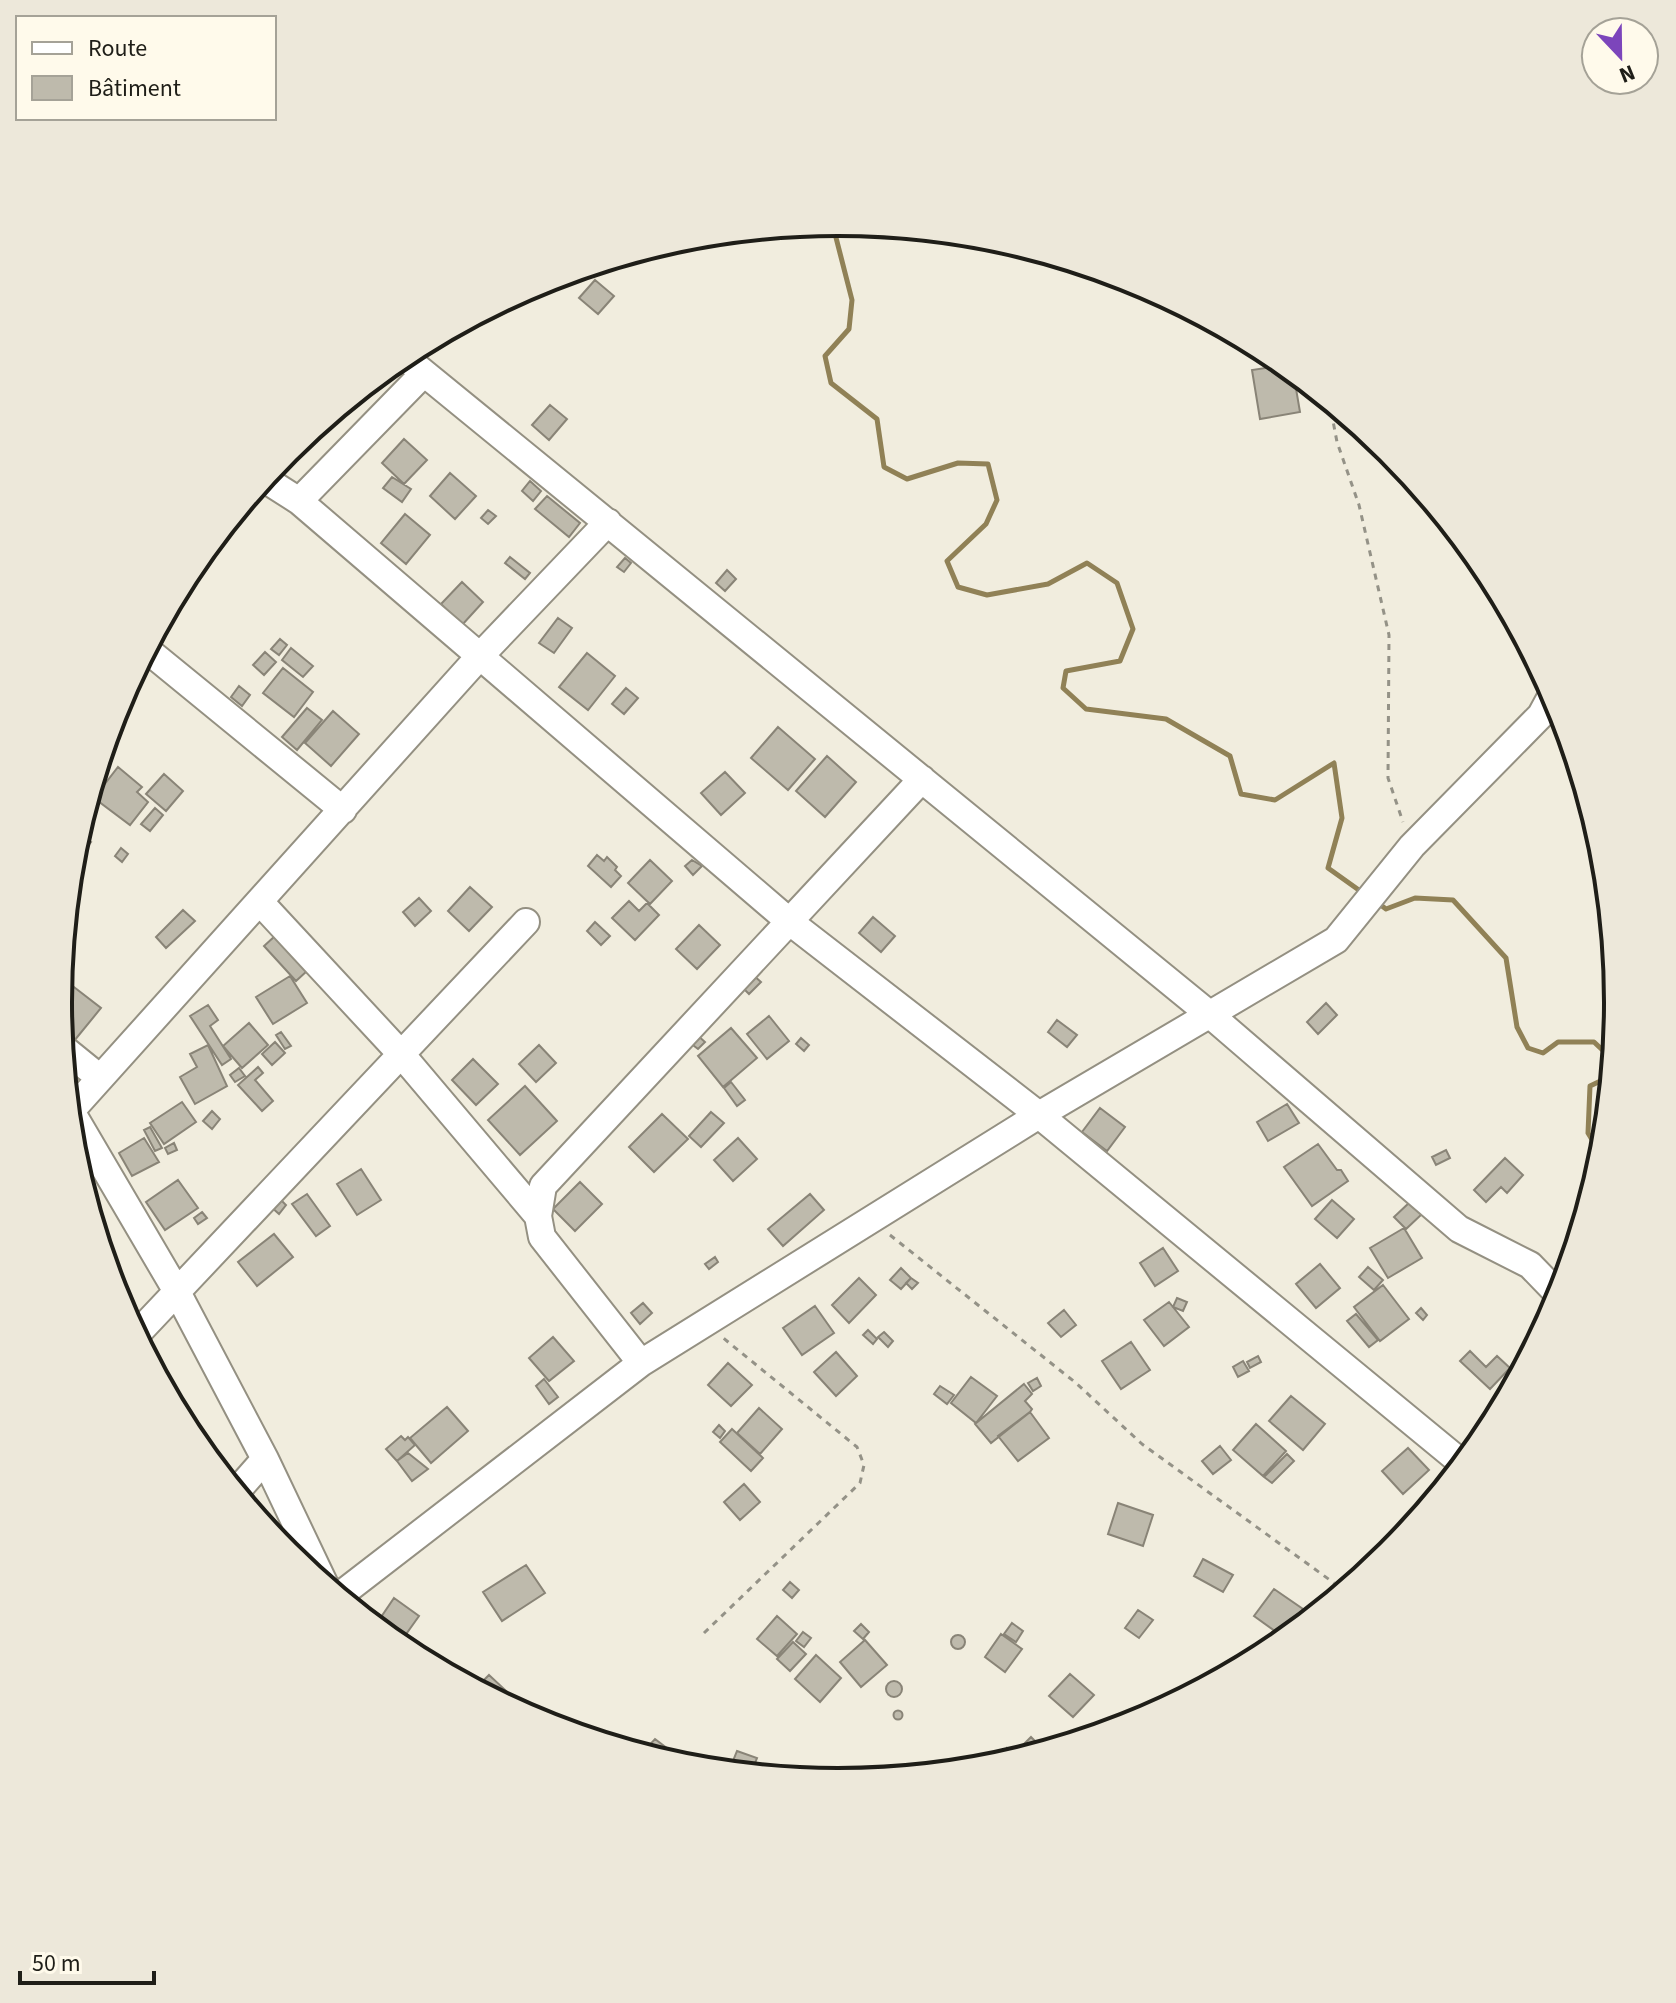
<svg xmlns="http://www.w3.org/2000/svg" width="1676" height="2003" font-family="'Source Sans 3',sans-serif">
	<style>
		.lines { fill: none; stroke-linecap: round; stroke-linejoin: round }
		.stream { stroke: #908156; stroke-width: 5 }
		.building { fill: #bebaac; stroke: #898477; stroke-width: 2 }
		.minor-casing { stroke: #949082; stroke-width: 30 }
		.path { stroke: #949287; stroke-width: 3; stroke-dasharray: 6 6; stroke-linecap: butt }
		.minor { stroke: #fff; stroke-width: 26 }
		.rim { fill: none; stroke: #1f1e18; stroke-width: 4 }
	</style>
	<rect width="100%" height="100%" fill="#f1edde"/>
	<g class="lines">
		<path class="stream" d="M832,222L852,300L849,329L825,356L831,383L877,419L884,467L907,479L958,463L988,464L997,500L986,524L947,561L958,587L987,595L1048,584L1087,563L1117,583L1133,629L1120,661L1066,671L1063,688L1086,709L1166,719L1230,756L1241,794L1275,800L1334,763L1342,818L1328,868L1363,893
			M1378,903L1386,909L1415,898L1453,900L1506,958L1517,1027L1528,1048L1543,1053L1558,1042H1594L1612,1059
			M1602,1156L1588,1133L1590,1086L1611,1076"/>
	</g>
	<path class="building" d="M595,280L614,296L598,314L579,298Z
		M1286,365L1293,371L1300,412L1260,419L1252,370Z
		M550,405L567,419L549,440L532,425Z
		M404,439L427,460L404,484L382,463Z
		M450,473L476,496L455,519L430,496Z
		M392,477L411,489L402,502L383,488Z
		M530,481L541,491L533,501L522,491Z
		M547,496L580,523L569,537L535,509Z
		M488,510L496,516L488,524L481,518Z
		M405,514L430,535L406,564L381,543Z
		M510,557L530,573L525,579L505,563Z
		M625,558L631,563L624,572L617,567Z
		M727,570L736,579L725,591L716,583Z
		M462,582L483,602L462,625L441,604Z
		M558,618L572,628L554,653L539,643Z
		M280,639L287,645L279,655L271,649Z
		M291,648L313,666L303,677L282,660Z
		M265,652L276,662L264,675L253,665Z
		M587,653L615,676L588,710L559,687Z
		M283,668L313,692L294,717L263,693Z
		M239,686L250,695L242,706L231,697Z
		M626,688L638,698L624,714L612,704Z
		M307,708L322,720L297,750L282,737Z
		M333,711L359,734L331,766L305,743Z
		M778,727L815,759L788,790L751,758Z
		M827,756L856,782L825,817L796,791Z
		M118,767L142,787L137,792L148,802L130,825L94,798Z
		M725,772L745,793L721,815L701,793Z
		M164,774L183,791L166,811L146,794Z
		M155,808L163,815L150,831L141,824Z
		M78,833L91,842L71,868L73,849Z
		M121,848L128,854L122,862L115,856Z
		M597,855L604,861L607,857L617,867L615,870L621,876L611,887L588,866Z
		M650,860L672,881L650,904L628,883Z
		M692,860L702,866L693,875L685,866Z
		M470,887L492,907L469,931L448,911Z
		M419,898L431,911L415,926L403,912Z
		M629,901L639,911L647,903L659,915L635,940L612,918Z
		M183,910L195,921L166,948L156,937Z
		M873,917L895,936L881,952L859,933Z
		M595,922L610,936L601,945L587,931Z
		M699,925L720,945L697,969L676,949Z
		M275,936L307,971L296,981L264,946Z
		M752,974L761,982L749,994L741,986Z
		M290,976L307,1003L273,1024L256,997Z
		M70,984L101,1008L74,1041L61,1031L58,1001Z
		M1326,1003L1337,1015L1318,1034L1307,1022Z
		M208,1005L218,1020L210,1026L231,1059L222,1065L190,1016Z
		M769,1016L789,1041L767,1059L747,1034Z
		M1057,1020L1077,1035L1067,1047L1048,1032Z
		M249,1023L268,1045L242,1068L223,1046Z
		M731,1028L757,1058L723,1087L698,1056Z
		M281,1032L291,1046L285,1049L276,1035Z
		M696,1034L705,1042L698,1049L689,1042Z
		M801,1038L809,1045L804,1051L796,1044Z
		M275,1042L285,1053L272,1065L262,1054Z
		M208,1045L227,1086L195,1104L180,1077L197,1067L190,1054Z
		M539,1045L556,1063L536,1082L519,1064Z
		M473,1059L498,1084L476,1105L452,1080Z
		M258,1067L263,1073L255,1080L273,1101L262,1111L238,1085Z
		M239,1068L245,1076L235,1082L230,1075Z
		M731,1082L745,1100L737,1106L724,1088Z
		M525,1086L557,1121L520,1155L488,1120Z
		M182,1102L196,1122L164,1144L150,1123Z
		M1287,1104L1299,1123L1268,1141L1257,1122Z
		M1100,1108L1125,1127L1107,1151L1082,1132Z
		M212,1111L220,1119L212,1129L203,1121Z
		M711,1112L724,1123L701,1147L689,1136Z
		M662,1114L688,1139L654,1172L629,1147Z
		M150,1127L162,1148L155,1151L144,1130Z
		M144,1138L159,1162L132,1176L119,1153Z
		M738,1138L757,1159L733,1181L714,1160Z
		M174,1143L177,1150L168,1154L165,1148Z
		M1318,1144L1337,1170H1341L1348,1181L1312,1206L1284,1167Z
		M1446,1150L1450,1158L1436,1165L1432,1157Z
		M1505,1158L1523,1175L1507,1193L1501,1187L1486,1202L1474,1190Z
		M361,1169L381,1200L357,1215L337,1184Z
		M178,1180L198,1208L165,1230L146,1202Z
		M580,1182L602,1204L575,1231L553,1209Z
		M307,1194L330,1226L316,1236L292,1204Z
		M810,1194L824,1210L783,1246L768,1229Z
		M278,1197L286,1205L279,1214L270,1206Z
		M1332,1200L1354,1219L1337,1238L1315,1219Z
		M1410,1202L1422,1214L1406,1229L1394,1217Z
		M202,1212L207,1218L198,1224L194,1218Z
		M1404,1228L1422,1258L1388,1278L1370,1248Z
		M274,1234L293,1257L257,1286L238,1262Z
		M1163,1248L1178,1271L1155,1286L1140,1263Z
		M715,1257L718,1262L709,1269L705,1264Z
		M1320,1264L1340,1288L1316,1308L1296,1284Z
		M1368,1267L1383,1280L1374,1290L1359,1277Z
		M901,1268L911,1278L901,1289L890,1280Z
		M859,1278L876,1295L849,1323L832,1305Z
		M911,1278L918,1283L912,1289L906,1283Z
		M1383,1285L1409,1319L1380,1341L1354,1307Z
		M1177,1298L1187,1302L1183,1311L1173,1307Z
		M1169,1302L1189,1327L1164,1346L1144,1320Z
		M643,1303L652,1313L640,1324L631,1313Z
		M815,1306L834,1333L802,1355L783,1328Z
		M1421,1308L1427,1315L1423,1320L1416,1313Z
		M1064,1310L1076,1325L1061,1337L1048,1323Z
		M1356,1314L1378,1340L1369,1347L1347,1321Z
		M868,1330L877,1339L873,1344L863,1335Z
		M884,1332L893,1341L888,1347L878,1337Z
		M553,1337L574,1361L549,1381L529,1358Z
		M1131,1342L1150,1370L1121,1389L1102,1361Z
		M1470,1351L1486,1367L1497,1356L1510,1368L1490,1389L1460,1361Z
		M836,1352L857,1376L836,1396L814,1372Z
		M1258,1356L1261,1362L1250,1368L1247,1362Z
		M1243,1361L1249,1371L1238,1377L1233,1367Z
		M728,1363L752,1385L731,1406L708,1385Z
		M971,1377L997,1396L976,1423L951,1403Z
		M1037,1378L1041,1386L1033,1391L1028,1383Z
		M544,1379L558,1397L549,1404L536,1386Z
		M1024,1384L1032,1394L1025,1401L1032,1409L1030,1412L991,1443L975,1424Z
		M940,1386L954,1395L947,1404L934,1394Z
		M1291,1396L1325,1424L1303,1450L1269,1421Z
		M447,1407L468,1431L431,1463L410,1438Z
		M759,1408L782,1429L760,1454L737,1433Z
		M1030,1412L1049,1438L1018,1461L998,1436Z
		M1256,1424L1286,1451L1263,1476L1233,1450Z
		M719,1425L725,1431L720,1438L713,1432Z
		M732,1429L763,1458L751,1471L720,1442Z
		M401,1436L405,1440L408,1437L415,1445L397,1461L386,1449Z
		M1220,1446L1231,1460L1213,1474L1202,1461Z
		M1408,1448L1429,1470L1403,1494L1382,1471Z
		M408,1453L428,1469L412,1481L397,1461Z
		M1287,1454L1294,1461L1272,1483L1264,1477Z
		M744,1484L760,1502L740,1520L724,1502Z
		M1118,1503L1153,1515L1143,1546L1108,1534Z
		M270,1515L292,1547L285,1552L261,1522Z
		M1203,1559L1233,1575L1223,1592L1194,1576Z
		M526,1565L545,1593L502,1621L483,1592Z
		M790,1582L799,1590L792,1598L783,1590Z
		M1274,1589L1303,1609L1283,1637L1254,1616Z
		M394,1598L419,1616L399,1644L375,1626Z
		M1138,1610L1153,1620L1139,1638L1125,1628Z
		M777,1616L797,1634L777,1656L757,1639Z
		M1012,1623L1023,1631L1016,1642L1004,1634Z
		M861,1624L869,1632L863,1639L854,1631Z
		M803,1632L811,1638L804,1647L796,1641Z
		M1001,1634L1022,1649L1005,1672L985,1657Z
		M951 1642a7 7 0 1 1 14 0a7 7 0 1 1-14 0Z
		M865,1640L887,1665L861,1687L840,1662Z
		M793,1642L806,1654L790,1671L777,1659Z
		M816,1655L841,1678L820,1702L795,1679Z
		M1070,1674L1094,1695L1073,1717L1049,1696Z
		M489,1675L517,1701L511,1707L476,1688Z
		M886 1689a8 8 0 1 1 16 0a8 8 0 1 1-16 0Z
		M893.5 1715a4.5 4.5 0 1 1 9 0a4.5 4.5 0 1 1-9 0Z
		M1031,1737L1044,1750L1014,1759L1012,1756Z
		M655,1739L668,1749L660,1759L644,1751Z
		M1007,1748L1013,1751L1009,1761L1001,1763Z
		M737,1751L757,1758L751,1773L729,1771Z"/>
	<g class="lines">
		<g class="minor-casing">
			<path id="minor" d="M402,355L1208,1013L1459,1229L1530,1265L1560,1296
				M263,478L299,501L790,922L1039,1115L1463,1464
				M299,501L424,373
				M146,649L343,810
				M260,902L401,1054L538,1216
				M63,1048L100,1078
				M71,1111L176,1290L265,1459L325,1585
				M69,1113L479,657L608,522
				M136,1335L526,922
				M641,1363L542,1237L538,1216L543,1186L922,779
				M236,1492L265,1459
				M339,1596L641,1363L1039,1115L1336,940L1412,846L1541,715L1553,693"/>
		</g>
		<path class="path" d="M1329,400L1337,442L1359,505L1389,635L1388,778L1403,822
			M890,1235L1076,1383L1142,1444L1334,1583
			M704,1633L860,1483L864,1465L857,1447L722,1337"/>
		<use href="#minor" class="minor"/>
	</g>
	<path d="M0 0H1676V2003H0ZM72 1002a766 766 0 1 1 1532 0a766 766 0 1 1-1532 0Z" fill="#ede8da" fill-rule="evenodd"/>
	<path class="rim" d="M72 1002a766 766 0 1 1 1532 0a766 766 0 1 1-1532 0Z"/>
	<rect x="16" y="16" width="260" height="104" fill="#fffaeb" stroke="#a5a297" stroke-width="2"/>
	<rect x="32" y="42" width="40" height="12" fill="#ffffff" stroke="#a5a297" stroke-width="2"/>
	<text x="88" y="56" font-size="24" fill="#1f1e18">Route</text>
	<rect x="32" y="76" width="40" height="24" fill="#bebaac" stroke="#a5a297" stroke-width="2"/>
	<text x="88" y="96" font-size="24" fill="#1f1e18">Bâtiment</text>
	<g transform="translate(1620 56) rotate(158)"><circle r="38" fill="#fffaeb" stroke="#a5a297" stroke-width="2"/>
	<path d="M0-6L14 30L0 20L-14 30Z" fill="#7c45bb"/>
	<text y="-12" font-size="22" font-weight="bold" text-anchor="middle" fill="#1f1e18">N</text>
	</g>
	<path d="M20 1971v12h134v-12" fill="none" stroke="#1f1e18" stroke-width="4"/>
	<text x="32" y="1971" font-size="24" fill="#1f1e18" stroke="#fffaeb" stroke-width="6" paint-order="stroke">50 m</text>
</svg>
